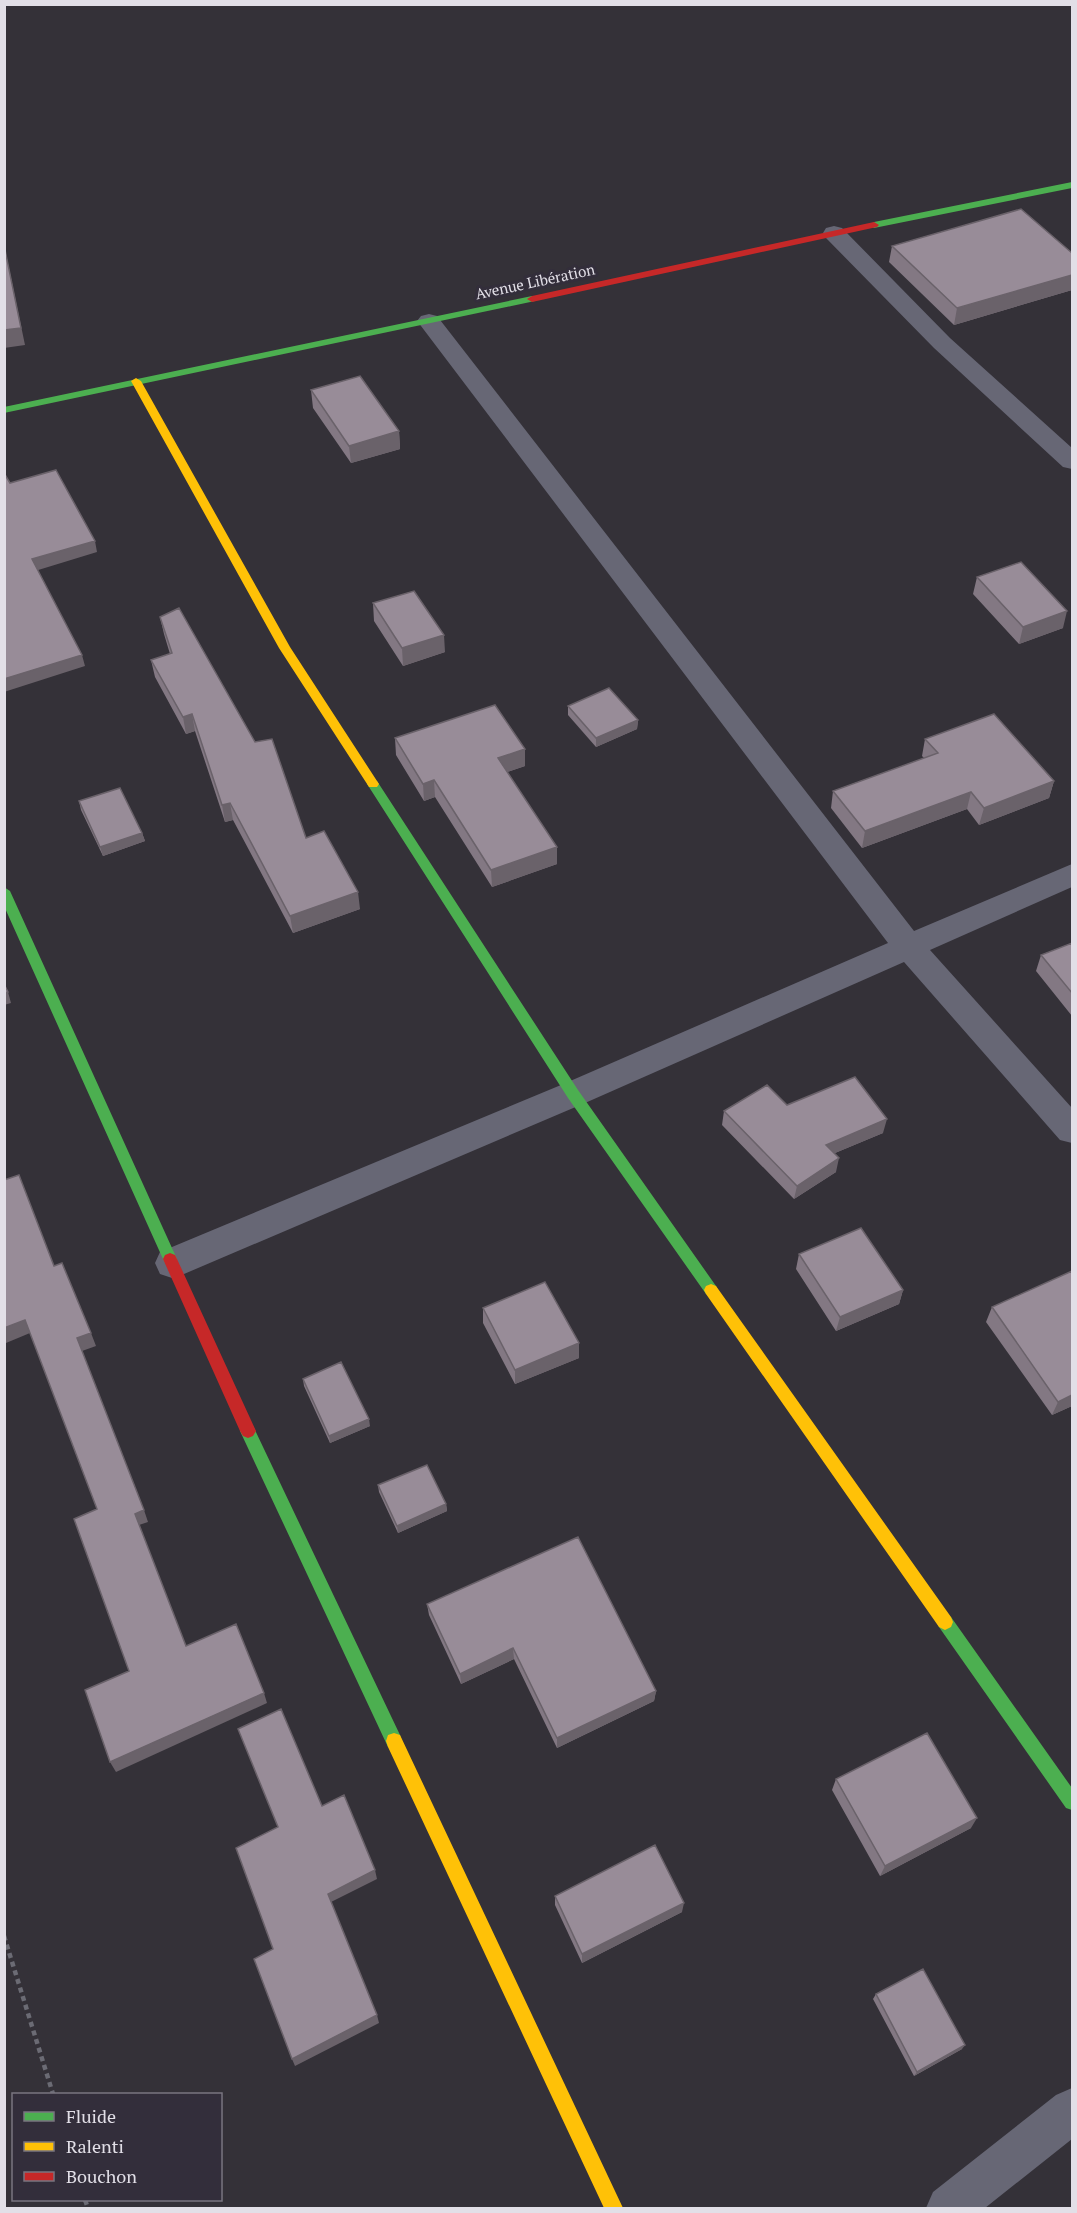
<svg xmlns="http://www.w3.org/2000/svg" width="1077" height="2213" font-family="'PT Serif',serif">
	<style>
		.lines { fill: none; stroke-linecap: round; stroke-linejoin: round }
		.path { stroke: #6b6b74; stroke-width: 4.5; stroke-dasharray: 5 4; stroke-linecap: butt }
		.street { fill: #676775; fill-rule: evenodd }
		.fast { fill: #4caf50; fill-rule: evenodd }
		.slow { fill: #ffc107; fill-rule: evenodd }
		.jam { fill: #c62828; fill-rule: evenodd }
		.wall { fill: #837883 }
		.shaded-wall { fill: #6a626a }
		.building { fill: #988c98; stroke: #6a626a; stroke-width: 1.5 }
		.labels { text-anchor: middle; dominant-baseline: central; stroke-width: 6; stroke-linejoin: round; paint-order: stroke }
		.far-street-label { font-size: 15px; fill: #e2dfe7; stroke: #332e3b }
	</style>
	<rect width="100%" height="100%" fill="#343138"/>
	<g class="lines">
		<path class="path" d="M4,1936L53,2094
			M85,2200L88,2208"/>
		<path class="street" d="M834,226L842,228L950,338L1072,448V469L1063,467L934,348L826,238L823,233L826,228Z
			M429,314L437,316L914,931L1072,864V887L930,950L1072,1108V1143L1060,1140L904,962L585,1103L184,1274L172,1278L160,1274L155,1263L160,1252L561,1085L888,943L421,326L417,321L421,316Z
			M1072,2088V2139L985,2208H926L933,2192L1056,2095Z"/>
		<path class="fast" d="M1072,182V188L874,228L869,225L874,222Z
			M532,296L537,299L535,301L4,413V407Z
			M373,780L377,781L578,1090L716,1286L718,1290L716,1294L711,1296L706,1294L568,1098L369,787L367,784L369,781Z
			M4,887L10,891L177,1259L175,1263L170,1265L165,1263L163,1259L4,906Z
			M248,1424L253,1426L400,1735L402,1741L400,1747L394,1749L388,1747L240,1431L243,1426Z
			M945,1614L951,1617L1072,1788V1810L1066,1808L939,1627L937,1622L939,1617Z"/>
		<path class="slow" d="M136,378L141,381L290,647L377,781L379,784L377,787H369L279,648L131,381Z
			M711,1284L716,1286L951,1617L953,1622L951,1627L945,1630L939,1627L706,1294L704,1290L706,1286Z
			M394,1733L400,1735L623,2208H604L388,1747L386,1741L388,1735Z"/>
		<path class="jam" d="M874,222L879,225L877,227L532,302L527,299L532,296Z
			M170,1253L175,1255L177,1259L256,1431L253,1436L248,1438L243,1436L240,1431L163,1259L165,1255Z"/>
	</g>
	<path class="wall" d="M892,246L1072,253V290L954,325L889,262Z
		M311,390L399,431L400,449L351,463L313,408Z
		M977,577L1063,628L1019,644L973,594Z
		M373,603L445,652L403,666L374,621Z
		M160,617L306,838L360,909L293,933L233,820L225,822L195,731L186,734L155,677L151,660L170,654L164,634Z
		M568,706L638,720L637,729L596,747L568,715Z
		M395,738L525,766L507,772L557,847V864L492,887L435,797L424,801L396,755Z
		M925,739L1054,781L1049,798L979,825L967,809L862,848L831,808L833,791L924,758L922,756Z
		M79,801L142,833L145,841L103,856L81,810Z
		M1072,943V1016L1036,971L1041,955Z
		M787,1105L883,1133L835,1153L836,1172L794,1199L722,1125L724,1111Z
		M799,1254L903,1290L899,1304L836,1331L796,1269Z
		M992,1307L1072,1406L1052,1415L986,1322Z
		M483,1308L579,1343V1358L515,1384L483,1323Z
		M303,1379L370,1426L330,1443L304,1386Z
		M378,1485L446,1504L447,1511L398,1533L379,1492Z
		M427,1604L656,1691L654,1701L557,1748L514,1659L461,1684L429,1615Z
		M836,1779L971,1828L880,1876L832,1790Z
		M555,1896L682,1912L582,1963L555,1905Z
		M876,1994L962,2049L914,2076L873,1999Z"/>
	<path class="shaded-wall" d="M4,244L25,345L4,348Z
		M1072,275V290L954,325L957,308Z
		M399,431L400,449L351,463L349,446Z
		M95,541L97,552L35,571L32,559Z
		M1067,611L1063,628L1019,644L1023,627Z
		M444,635L445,652L403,666L402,648Z
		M82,655L85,666L4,692V679Z
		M192,714L195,731L186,734L183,717Z
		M638,720L637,729L596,747V738Z
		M525,749V766L498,775V758Z
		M434,780L435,797L424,801L423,784Z
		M1054,781L1049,798L979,825L984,808Z
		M971,792L967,809L862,848L865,831Z
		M230,803L233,820L225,822L222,805Z
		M142,833L145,841L103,856L100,847Z
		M557,847V864L492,887L491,870Z
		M358,892L360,909L293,933L290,916Z
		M8,992L11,1003L4,1005V993Z
		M887,1119L883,1133L823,1158L826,1145Z
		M839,1158L836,1172L794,1199L797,1186Z
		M903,1290L899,1304L836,1331L840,1317Z
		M25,1320L30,1333L6,1343L4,1339V1328Z
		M91,1333L96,1346L82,1351L77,1338Z
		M579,1343V1358L515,1384V1370Z
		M1072,1395V1406L1052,1415L1058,1402Z
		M369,1419L370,1426L330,1443L329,1436Z
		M446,1504L447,1511L398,1533L397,1526Z
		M144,1510L148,1522L139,1525L135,1514Z
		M513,1648L514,1659L461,1684L460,1674Z
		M656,1691L654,1701L557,1748V1738Z
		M264,1693L267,1703L116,1772L110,1762Z
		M977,1818L971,1828L880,1876L885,1866Z
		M375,1870L377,1879L331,1902L328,1894Z
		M684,1903L682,1912L582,1963V1954Z
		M377,2015L379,2023L295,2066L292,2059Z
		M965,2045L962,2049L914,2076L917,2072Z"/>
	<path class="building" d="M1021,209L1072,253V275L957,308L892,246Z
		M4,245L21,328L4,330Z
		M360,376L399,431L349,446L311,390Z
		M56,470L95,541L32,559L82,655L4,679V473L10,483Z
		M1021,562L1067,611L1023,627L977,577Z
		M414,591L444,635L402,648L373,603Z
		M179,608L255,742L272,739L306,838L324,831L358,892L290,916L230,803L222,805L192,714L183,717L151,660L172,653L160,617Z
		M609,688L638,720L596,738L568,706Z
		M495,705L525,749L498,758L557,847L491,870L434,780L423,784L395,738Z
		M994,714L1054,781L984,808L971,792L865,831L833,791L938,753L925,739Z
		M120,788L142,833L100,847L79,801Z
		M1072,943V993L1041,955Z
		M4,984L8,992L4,993Z
		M855,1077L887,1119L826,1145L839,1158L797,1186L724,1111L767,1085L787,1105Z
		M19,1175L54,1266L62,1263L91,1333L77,1338L144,1510L135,1514L186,1646L236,1624L264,1693L110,1762L85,1690L129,1671L74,1519L97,1509L25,1320L4,1328V1180Z
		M861,1228L903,1290L840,1317L799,1254Z
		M1072,1271V1395L1058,1402L992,1307Z
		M545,1282L579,1343L515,1370L483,1308Z
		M341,1362L369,1419L329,1436L303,1379Z
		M427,1465L446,1504L397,1526L378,1485Z
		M578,1537L656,1691L557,1738L513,1648L460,1674L427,1604Z
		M281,1709L322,1806L344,1795L375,1870L328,1894L377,2015L292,2059L254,1959L273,1949L236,1848L278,1827L238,1729Z
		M927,1733L977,1818L885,1866L836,1779Z
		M655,1845L684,1903L582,1954L555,1896Z
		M923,1969L965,2045L917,2072L876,1994Z"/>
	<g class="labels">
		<g class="far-street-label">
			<text transform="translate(535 281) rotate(-12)">Avenue Libération</text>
		</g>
	</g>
	<rect width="1077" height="2213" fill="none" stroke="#e2dfe7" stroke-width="12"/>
	<rect x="12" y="2093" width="210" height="108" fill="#332e3b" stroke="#797580" stroke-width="1.5"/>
	<rect x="24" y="2112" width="30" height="9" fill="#4caf50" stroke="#797580" stroke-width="1.5"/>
	<text x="66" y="2123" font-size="18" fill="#e2dfe7">Fluide</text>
	<rect x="24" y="2142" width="30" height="9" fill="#ffc107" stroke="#797580" stroke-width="1.5"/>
	<text x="66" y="2153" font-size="18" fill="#e2dfe7">Ralenti</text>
	<rect x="24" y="2172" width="30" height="9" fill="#c62828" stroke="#797580" stroke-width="1.5"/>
	<text x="66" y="2183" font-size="18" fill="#e2dfe7">Bouchon</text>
</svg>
